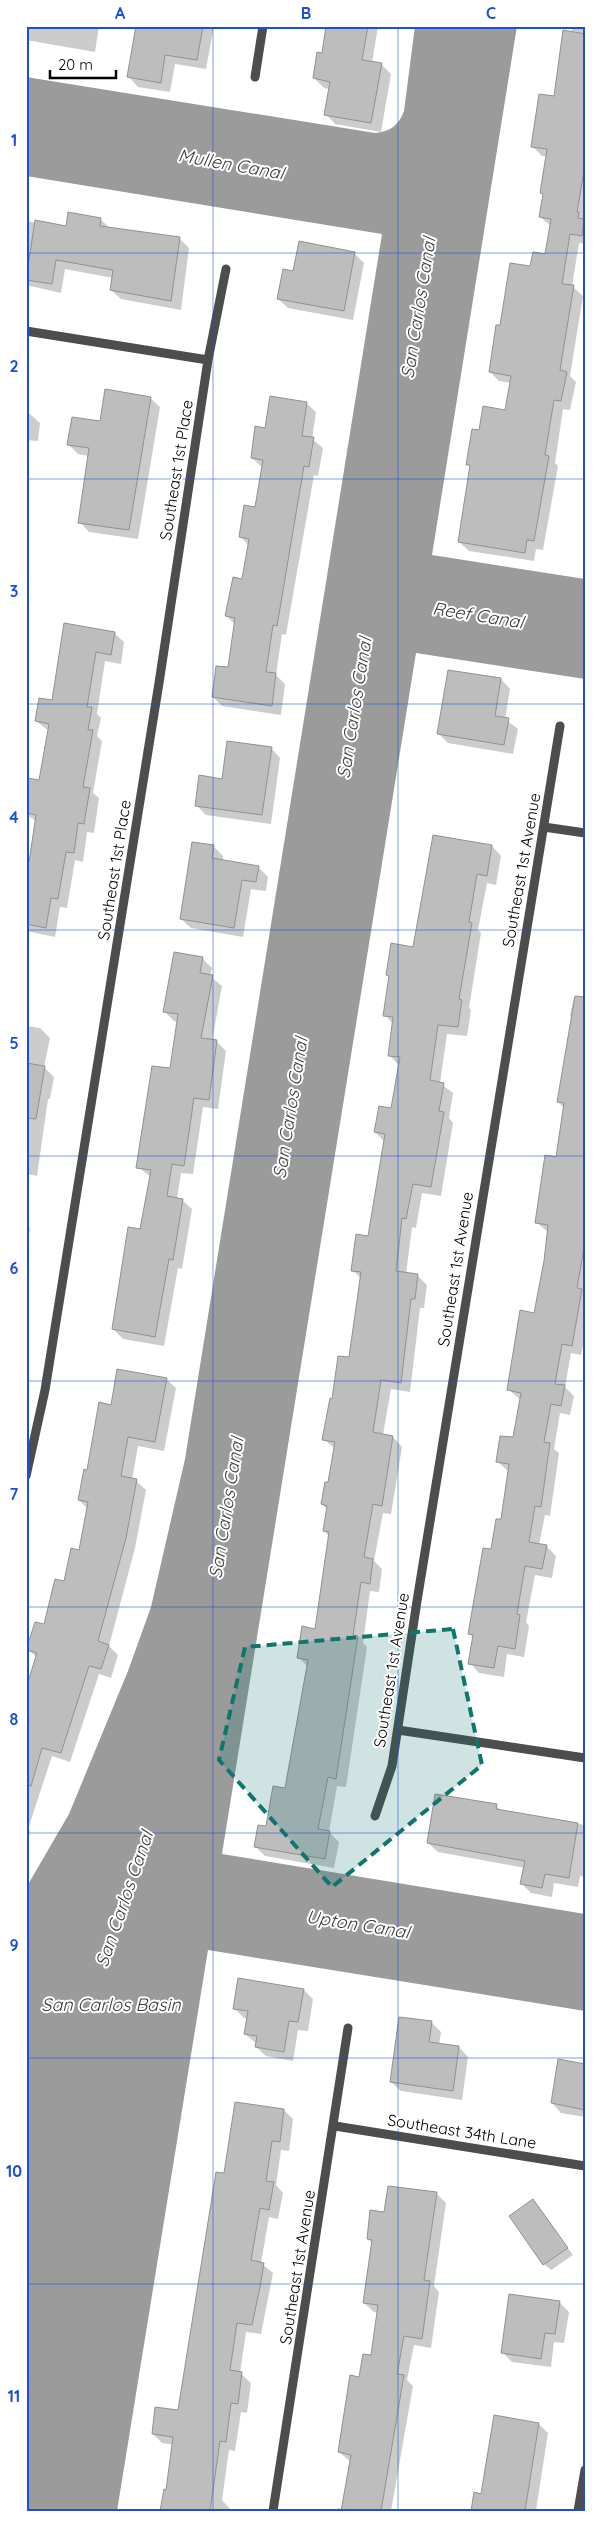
<svg xmlns="http://www.w3.org/2000/svg" width="611" height="2537" font-family="Quicksand,sans-serif">
	<style>
		.water { fill: #9b9b9b }
		.shadow { fill: #0003 }
		.building { fill: #bdbdbd; stroke: #919191 }
		.lines { fill: none; stroke-linecap: round; stroke-linejoin: round }
		.minor { stroke: #4d4d4d; stroke-width: 9 }
		.marked { fill: #0f766e; fill-opacity: 0.2; stroke: #0f766e; stroke-width: 4; stroke-dasharray: 10 6; stroke-linejoin: round }
		.grid { fill: none; stroke: #1d4ed8; stroke-width: 1; stroke-opacity: 0.55 }
		.labels { text-anchor: middle; dominant-baseline: central; stroke-width: 4; stroke-linejoin: round; paint-order: stroke }
		.street-label { font-size: 16px; fill: #000; stroke: #fff }
		.water-label { font-size: 18px; font-style: italic; fill: #3c3c3c; stroke: #fff }
		.neatline { fill: none; stroke: #1d4ed8; stroke-width: 2 }
		.grid-label { font-size: 16px; text-anchor: middle; font-weight: bold; fill: #1d4ed8 }
	</style>
	<rect width="100%" height="100%" fill="#fff"/>
	<path class="water" d="M415,26H517L432,555L585,579V679L416,653L222,1854L585,1914V2011L208,1950L117,2511H26V1888L69,1814L128,1671L151,1607L185,1459L382,234L26,176V77L375,133C390,132 399,125 404,111Z"/>
	<path class="shadow" d="M26,26H99L95,52L26,40Z
		M137,26H214L206,69L175,64L170,92L138,87L129,77Z
		M328,26H378L372,63L381,64L391,74L381,132L335,124L326,114L330,89L324,88L314,78L323,54Z
		M573,26H585V244L579,243L572,286L583,296L570,376L576,382L570,410L563,409L555,463L558,466L543,550L536,549L534,561L469,551L459,542L471,467L468,464L480,431L506,411L511,383L499,381L490,372L501,327L531,268L546,255L551,226L540,217L544,195L541,193L547,156H542L532,146L555,98Z
		M100,219L111,229L180,239L189,248L181,310L121,299L111,290L113,278L65,269L61,293L26,285V221L67,227Z
		M354,253L364,263L353,320L288,308L278,299L294,272Z
		M150,398L160,407L138,539L89,532L80,522L89,456L78,454L68,444L101,423Z
		M306,403L316,412L312,439L323,448L318,476L314,475L286,635L282,634L276,675L285,684L281,715L222,706L213,697L229,669L235,625L227,616L243,580L249,546L240,536L256,508L262,467L252,458L266,429Z
		M26,413L30,414L40,423L38,441L26,440Z
		M65,625L114,633L124,642L121,664L105,661L97,714L101,718L97,736L102,741L93,793L99,798L94,833L87,832L83,862L75,860L67,908L60,907L55,937L26,931V862L31,863L37,822L26,814V800L40,781L49,731L36,721L53,702Z
		M449,671L501,679L510,689L505,719L518,729L513,754L448,743L438,733Z
		M271,748L280,758L271,824L206,815L196,805Z
		M492,846L501,856L496,885L487,883L478,930L481,933L469,1008L471,1010L467,1036L447,1034L440,1083L453,1093L449,1118L453,1123L441,1196L422,1193L416,1228L412,1227L406,1274L417,1275L427,1285L424,1308H420L410,1392L391,1389L383,1435L393,1437L402,1447L391,1514L383,1513L374,1561L382,1569L379,1592L370,1591L363,1643L367,1647L346,1787L337,1786L329,1832L339,1842L334,1868L265,1856L255,1846L286,1789L308,1667L298,1657L316,1630L329,1536L324,1531L328,1510L322,1504L329,1484L335,1449L324,1439L333,1400L350,1358L361,1279L353,1270L369,1237L385,1142L375,1132L392,1110L399,1065L389,1055L393,1024L385,1015L390,978L387,975L414,948Z
		M214,847L223,856V861L258,867L268,877L266,891L251,889L243,937L191,928L181,919Z
		M202,958L212,968L210,976L222,986L212,1041H216L226,1051L218,1109L203,1107L193,1174L181,1173L177,1199L182,1200L192,1209L182,1269L178,1268L164,1346L123,1339L113,1329L141,1230L151,1177L138,1167L171,1070L178,1022L174,1021L164,1011Z
		M574,997L585,999V1336L581,1355L571,1353L565,1387L574,1396L570,1415L560,1413L554,1449L559,1453L550,1516L545,1515L539,1545L546,1546L556,1556L552,1578L535,1575L526,1622L529,1626L524,1657L507,1654L504,1677L479,1673L470,1663L474,1638L469,1633L492,1551L503,1521L509,1472L498,1462L514,1439L521,1400L509,1390L535,1314L545,1261L548,1232L536,1222L557,1159L564,1108L558,1102L573,1019L570,1016Z
		M26,1026L40,1028L50,1038L44,1067L54,1077L50,1099H48L37,1176L27,1174L26,1176Z
		M26,1225L30,1228L26,1254Z
		M166,1379L176,1388L164,1451L138,1446L132,1480L136,1481L146,1490L135,1548L109,1646L118,1655L111,1678L99,1674L70,1762L52,1756L28,1829L30,1831L26,1842V1692L37,1658L28,1649L45,1626L80,1552L88,1509L79,1500L112,1406Z
		M496,1806L502,1812L585,1825V1877L580,1876L578,1887L554,1883L552,1897L531,1893L522,1884L525,1868L438,1852L428,1843Z
		M304,1990L313,1999L308,2031L298,2030L293,2061L266,2056L256,2047L257,2044L245,2034L248,2019L244,2018L234,2008Z
		M431,2022L441,2032L439,2045L459,2047L468,2057L462,2100L401,2091L391,2082Z
		M585,2065V2117L561,2113L552,2103Z
		M284,2110L293,2119L289,2151L281,2150L276,2185L283,2193L278,2219L269,2217L261,2263L273,2273L261,2334L246,2332L240,2373L251,2383L247,2413L241,2412L235,2451L229,2450L222,2500L232,2511H161L167,2491L174,2445L162,2443L153,2434L179,2412L225,2175Z
		M436,2193L446,2203L434,2286L439,2292L431,2348L414,2345L407,2380L413,2386L391,2511H337L338,2508L343,2509L351,2462L339,2452L360,2378L372,2357L378,2313L374,2312L364,2303L373,2244L368,2239L386,2213Z
		M533,2200L573,2255L551,2270L544,2264Z
		M559,2302L569,2312L564,2343L554,2342L551,2367L512,2362L502,2352Z
		M539,2424L548,2433L536,2511H472Z"/>
	<path class="building" d="M136,26H203L197,60L165,55L161,83L127,77Z
		M326,26H368L362,60L382,63L371,123L324,115L330,82L313,78L317,52L322,53Z
		M563,30L585,34V165L577,212H579L578,218L584,219L582,236L570,234L562,284L574,285L560,370L567,372L561,401L554,400L545,455L549,456L534,541L527,540L525,553L458,542L470,465H466L472,429L479,430L483,406L505,410L511,376L489,372L496,325H500L510,263L530,266L533,252L545,254L551,219L539,217L543,194L540,193L547,149L531,147L539,94L554,96Z
		M68,212L101,218L100,226L180,237L171,301L110,290L113,270L56,260L52,284L26,280L35,220L66,226Z
		M299,241L355,252L344,311L277,299L283,269L293,271Z
		M105,389L151,397L129,530L78,523L89,448L67,445L72,417L100,421Z
		M270,396L307,402L302,436L314,437L309,467L304,466L277,626L273,625L266,672L276,673L272,706L212,697L216,666L228,667L235,618L225,616L233,577L242,579L249,539L239,537L244,505L255,507L263,460L251,458L255,426L265,428Z
		M64,623L115,632L111,655L96,652L87,707H92L88,730H93L83,787L90,788L84,824L78,823L74,853L66,852L58,899L51,898L46,928L26,924V861L29,862L36,815L26,813V791L28,778L39,780L49,724L35,721L39,698L52,700Z
		M448,670L501,678L495,716L509,718L504,745L437,734Z
		M227,741L272,747L262,815L195,806L199,775L222,779Z
		M433,835L492,845L487,876L477,874L469,922L472,923L459,999L462,1000L458,1027L438,1025L430,1080L444,1083L439,1111L444,1112L431,1187L413,1184L406,1219L402,1218L396,1271L418,1274L415,1299H411L401,1383L381,1380L373,1432L393,1436L382,1506L373,1504L364,1557L373,1559L370,1584L361,1582L353,1635L358,1636L336,1779L328,1777L318,1829L330,1831L325,1859L254,1847L258,1825L266,1826L273,1786L285,1788L308,1660L297,1658L302,1626L315,1629L329,1532L323,1531L327,1506L321,1504L325,1482H328L335,1442L322,1440L330,1398L332,1399L338,1356L349,1357L361,1272L351,1271L356,1234L368,1236L385,1134L374,1132L379,1106L391,1108L400,1057L388,1056L393,1017L383,1016L389,976L386,975L391,943L413,947Z
		M192,842L214,845L212,858L259,866L256,882L242,880L234,928L180,919Z
		M174,952L203,957L200,973L213,975L201,1038L217,1040L209,1100L194,1098L184,1166L172,1164L167,1196L183,1199L173,1260L169,1259L155,1337L112,1329L128,1227L140,1229L151,1170L136,1168L152,1066L170,1068L178,1014L163,1012Z
		M575,996L585,997V1242L577,1288L582,1289L572,1346L562,1344L555,1384L565,1385L561,1406L551,1404L544,1442L550,1443L541,1507L535,1506L529,1542L547,1545L542,1569L525,1566L517,1614L520,1615L515,1649L498,1646L494,1668L468,1664L473,1635L468,1634L483,1548L491,1549L496,1519H501L509,1464L496,1462L500,1436L513,1437L521,1393L507,1390L520,1310L534,1313L544,1261L548,1225L535,1223L545,1155L556,1157L564,1103L557,1102Z
		M26,1063L45,1066L36,1119L26,1118Z
		M117,1369L167,1378L155,1442L128,1437L121,1476L137,1479L126,1538L98,1641L109,1645L101,1669L89,1666L61,1753L42,1748L31,1786L26,1785V1688L37,1653L26,1650L35,1622L44,1624L55,1579L64,1581L71,1548L79,1550L88,1502L78,1500L84,1469L87,1470L99,1402L111,1405Z
		M435,1794L497,1804L496,1809L578,1823L569,1878L545,1874L542,1888L520,1884L525,1861L427,1843Z
		M238,1978L304,1989L298,2022L289,2021L284,2052L255,2047L257,2036L244,2034L248,2011L233,2009Z
		M399,2017L432,2021L429,2042L459,2046L453,2091L390,2082Z
		M558,2059L585,2064V2110L551,2103Z
		M235,2102L284,2109L280,2142L272,2141L266,2181L274,2182L269,2210L260,2208L251,2260L264,2263L260,2287L252,2325L237,2323L230,2370L242,2372L238,2404L231,2403L226,2442L220,2441L210,2511H160L164,2489L166,2490L173,2437L152,2434L155,2407L178,2410L216,2172L224,2173Z
		M388,2186L437,2192L424,2280L430,2281L422,2339L404,2336L397,2374L404,2375L381,2511H341L351,2455L338,2452L350,2375L359,2377L363,2354L371,2355L378,2305L363,2303L372,2240L367,2239L370,2210L384,2212Z
		M533,2199L568,2248L543,2265L509,2216Z
		M509,2294L560,2301L555,2334L545,2333L541,2359L501,2353Z
		M494,2415L539,2423L525,2511H471L474,2492L481,2494Z"/>
	<g class="lines">
		<path class="minor" d="M255,77L263,26
			M26,331L208,360
			M544,827L585,833
			M26,1476L45,1390L159,683L208,360L226,269
			M398,1730L585,1758
			M375,1816L392,1766L417,1601L560,726
			M335,2126L585,2166
			M273,2511L348,2028
			M578,2511L585,2470"/>
	</g>
	<path class="marked" d="M453,1629L482,1765L332,1887L219,1760L245,1647Z"/>
	<path class="grid" d="M213,26V2511M398,26V2511M26,253H585M26,479H585M26,704H585M26,930H585M26,1156H585M26,1381H585M26,1607H585M26,1833H585M26,2058H585M26,2284H585"/>
	<g class="labels">
		<g class="street-label">
			<text transform="translate(176 470) rotate(-81)">Southeast 1st Place</text>
			<text transform="translate(114 870) rotate(-81)">Southeast 1st Place</text>
			<text transform="translate(521 870) rotate(-80)">Southeast 1st Avenue</text>
			<text transform="translate(455 1269) rotate(-81)">Southeast 1st Avenue</text>
			<text transform="translate(391 1670) rotate(-81)">Southeast 1st Avenue</text>
			<text transform="translate(462 2131) rotate(9)">Southeast 34th Lane</text>
			<text transform="translate(297 2267) rotate(-81)">Southeast 1st Avenue</text>
		</g>
		<g class="water-label">
			<text transform="translate(231 164) rotate(10)">Mullen Canal</text>
			<text transform="translate(418 308) rotate(-81)">San Carlos Canal</text>
			<text transform="translate(478 615) rotate(9)">Reef Canal</text>
			<text transform="translate(354 708) rotate(-81)">San Carlos Canal</text>
			<text transform="translate(290 1108) rotate(-81)">San Carlos Canal</text>
			<text transform="translate(226 1508) rotate(-81)">San Carlos Canal</text>
			<text transform="translate(124 1899) rotate(-71)">San Carlos Canal</text>
			<text transform="translate(358 1924) rotate(9)">Upton Canal</text>
			<text x="111" y="2004">San Carlos Basin</text>
		</g>
	</g>
	<rect width="611" height="2537" fill="none" stroke="#ffffff" stroke-width="55"/>
	<path d="M50 70v8h66v-8" fill="none" stroke="#000000" stroke-width="2.5"/>
	<text x="58" y="70" font-size="15" fill="#000000" stroke="#ffffff" stroke-width="4" paint-order="stroke">20 m</text>
	<rect x="28" y="28" width="556" height="2482" class="neatline"/>
	<g class="grid-label">
		<text x="120" y="19">A</text>
		<text x="306" y="19">B</text>
		<text x="491" y="19">C</text>
		<text x="14" y="146">1</text>
		<text x="14" y="372">2</text>
		<text x="14" y="597">3</text>
		<text x="14" y="823">4</text>
		<text x="14" y="1049">5</text>
		<text x="14" y="1274">6</text>
		<text x="14" y="1500">7</text>
		<text x="14" y="1725">8</text>
		<text x="14" y="1951">9</text>
		<text x="14" y="2177">10</text>
		<text x="14" y="2402">11</text>
	</g>
</svg>
